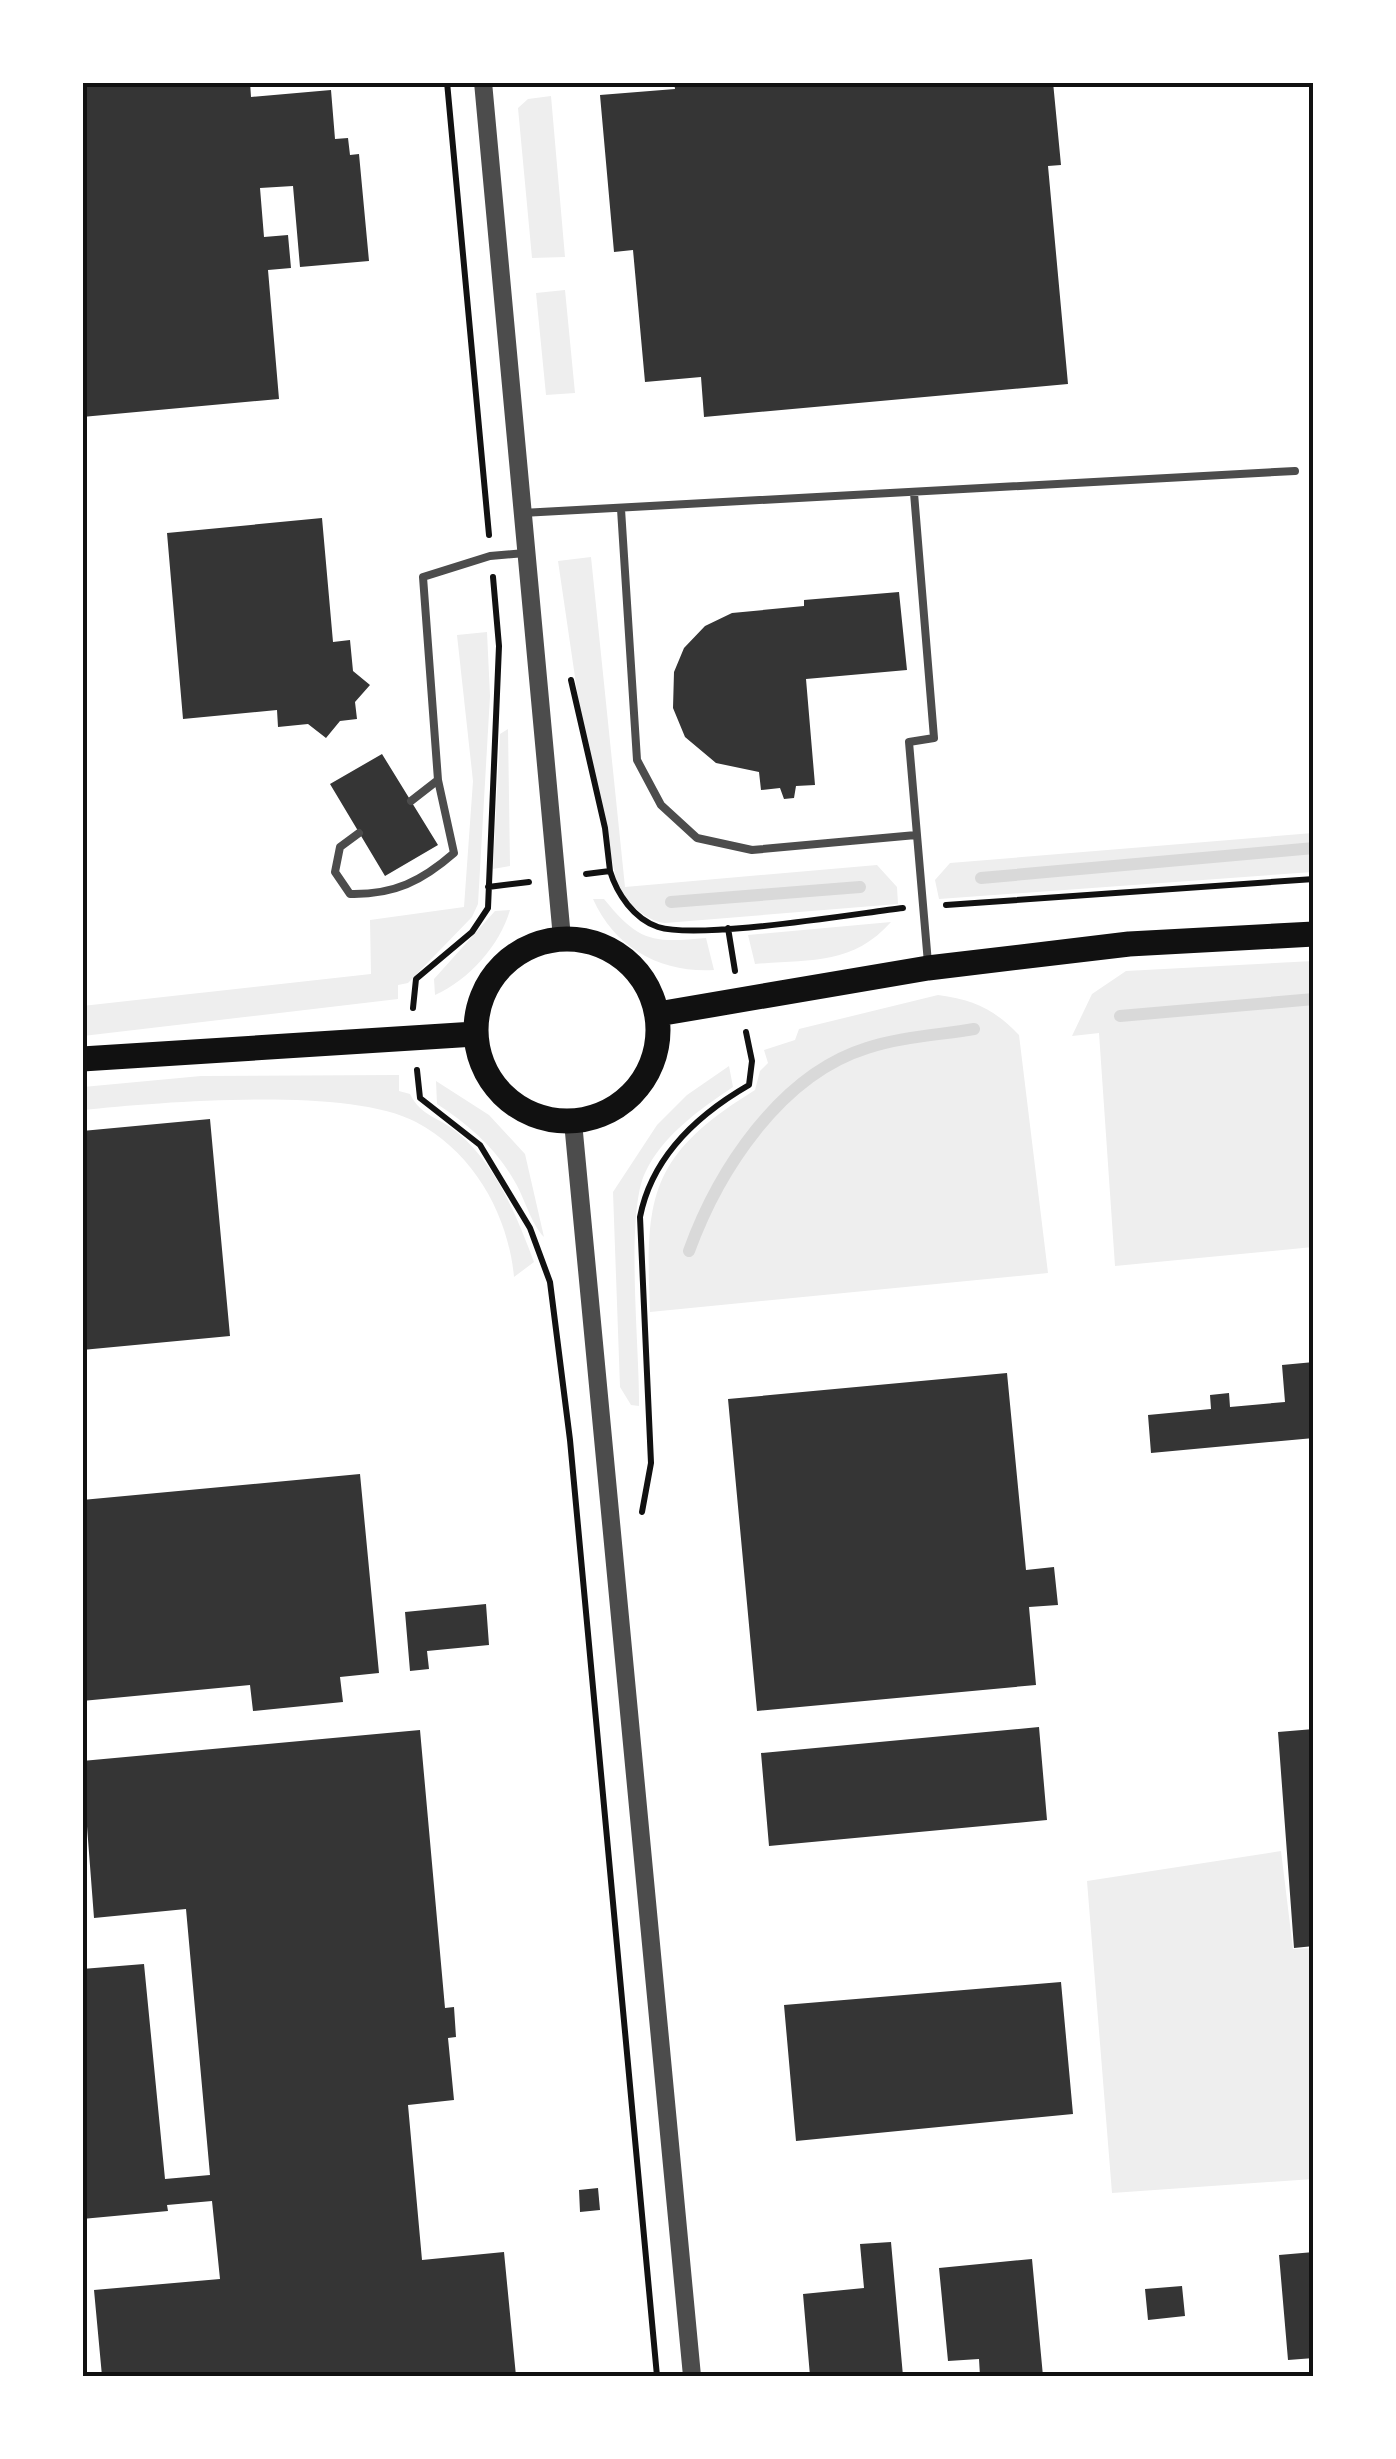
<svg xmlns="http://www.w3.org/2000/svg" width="1396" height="2459" font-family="Signika,sans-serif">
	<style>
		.green { fill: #eee }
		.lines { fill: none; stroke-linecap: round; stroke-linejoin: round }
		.stream { stroke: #d9d9d9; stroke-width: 12 }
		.building { fill: #353535 }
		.path { stroke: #111; stroke-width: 6 }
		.service { stroke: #4c4c4c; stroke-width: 8 }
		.tertiary { stroke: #4c4c4c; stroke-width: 18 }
		.primary { stroke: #111; stroke-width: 25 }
		.neatline { fill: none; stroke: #111; stroke-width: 4 }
	</style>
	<rect width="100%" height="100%" fill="#fff"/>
	<path class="green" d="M551,96L565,257L532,258L518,108L528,99Z
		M565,290L575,393L546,395L536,293Z
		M591,557L625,887L877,865L897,887L898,904L665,923C645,921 629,903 618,888L581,718L558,561Z
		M487,632L490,696L478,904L472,917L408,983L398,985V999L83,1036L82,1006L371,974L370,920L464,907L473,781L457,635Z
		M508,729L510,866L493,869L500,734Z
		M1313,833V872L939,899L935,880L950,863Z
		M593,899H604C639,942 652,943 706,938L714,970C662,973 615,949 593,899Z
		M510,910C500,945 469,980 435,995L434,979L495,911Z
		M891,922C852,966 809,959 755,964L748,935Z
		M1313,961V1247L1115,1266L1099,1033L1072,1036L1092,994L1126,971Z
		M938,995C974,1000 994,1009 1019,1035L1048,1273L650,1312C645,1195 650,1155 755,1090L760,1071L768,1063L764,1050L795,1040L799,1029Z
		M729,1066L733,1087C700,1109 662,1136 645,1173C625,1215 640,1352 639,1406L631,1405L620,1387L613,1192L657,1125L687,1095Z
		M399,1075V1091L410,1094C421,1117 440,1117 458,1133C496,1165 517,1216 534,1262L514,1277C508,1214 474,1153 416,1122C349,1086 161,1102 83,1110V1087L201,1076Z
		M436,1081L489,1115L525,1154L544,1237C531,1224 525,1199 515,1182C496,1148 469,1125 437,1104Z
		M1281,1851L1293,1949L1313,1948V2179L1112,2193L1087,1881Z"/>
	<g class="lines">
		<path class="stream" d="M981,878L1314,848
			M671,902L860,887
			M1120,1016L1314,999
			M689,1251C718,1171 780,1075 867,1048C900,1037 939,1035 974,1029"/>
	</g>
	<path class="building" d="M82,82H250L251,97L331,90L335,139L348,138L350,155L359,154L369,261L300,267L293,186L260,188L264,237L288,235L291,268L268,270L279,399L82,417Z
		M674,82H1053L1061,165L1048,166L1068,384L704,417L701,377L645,382L633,250L614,252L600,95L675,89Z
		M322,518L333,642L350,640L353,671L370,685L355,702L357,719L340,721L326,738L308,724L278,727L277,710L183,719L167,533Z
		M899,592L907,670L806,679L815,785L796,786L794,798L784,799L780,788L761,790L759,772L716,763L685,737L673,708L674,672L684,648L705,626L732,613L804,606V600Z
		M382,754L438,845L385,876L330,784Z
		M210,1119L230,1336L82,1350V1131Z
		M1314,1362V1438L1151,1453L1148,1415L1211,1409L1210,1395L1229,1393L1230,1407L1285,1402L1282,1365Z
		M1007,1373L1026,1570L1054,1567L1058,1605L1029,1607L1036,1685L757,1711L728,1399Z
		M360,1474L379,1673L340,1677L343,1702L253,1711L250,1685L82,1701V1500Z
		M486,1604L489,1645L427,1651L429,1669L410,1671L405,1612Z
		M1039,1727L1047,1820L769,1846L761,1753Z
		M1314,1729V1946L1294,1948L1278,1732Z
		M420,1730L445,2008L454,2007L456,2037L448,2038L454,2100L408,2105L422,2260L504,2252L516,2376H102L94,2290L220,2279L212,2201L167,2205L168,2211L82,2219V1969L144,1964L165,2179L210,2175L186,1909L94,1918L82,1761Z
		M1061,1982L1073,2114L796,2141L784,2005Z
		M598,2188L600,2210L580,2212L579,2190Z
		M891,2242L903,2376H810L803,2294L864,2288L860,2244Z
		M1314,2252V2358L1288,2360L1279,2255Z
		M1032,2259L1043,2376H980L979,2359L948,2361L939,2268Z
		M1182,2286L1185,2316L1148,2320L1145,2289Z"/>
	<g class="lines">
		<path class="path" d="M447,82L489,535
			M571,680L605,828L610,871
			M586,874L610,871C617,894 634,919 658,927C699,940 853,914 903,908
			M488,887L529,882
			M946,905L1314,879
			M728,928L735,971
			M413,1008L416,979L472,932L488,908L499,646L493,577
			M417,1070L420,1098L480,1145L530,1228L550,1282L570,1440L657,2376
			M642,1512L651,1463L640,1217C652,1156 697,1115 749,1085L752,1061L746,1032"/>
		<path class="service" d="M914,493L934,738L909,742L928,963
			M621,509L637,760L661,805L697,838L752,850L916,835
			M522,513L1295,471
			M411,801L438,780L423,577L490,556L525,553
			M359,833L340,847L335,872L350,894C394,895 422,881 454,853L438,780"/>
		<path class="tertiary" d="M483,82L562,938
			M573,1122L692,2376"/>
		<path class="primary" d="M476 1030a91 91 0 1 1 182 0a91 91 0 1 1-182 0Z
			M658,1014L928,968L1129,944L1314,934
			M82,1059L475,1034"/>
	</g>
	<rect width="1396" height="2459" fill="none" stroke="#ffffff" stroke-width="170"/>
	<rect x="85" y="85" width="1226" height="2289" class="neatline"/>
</svg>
